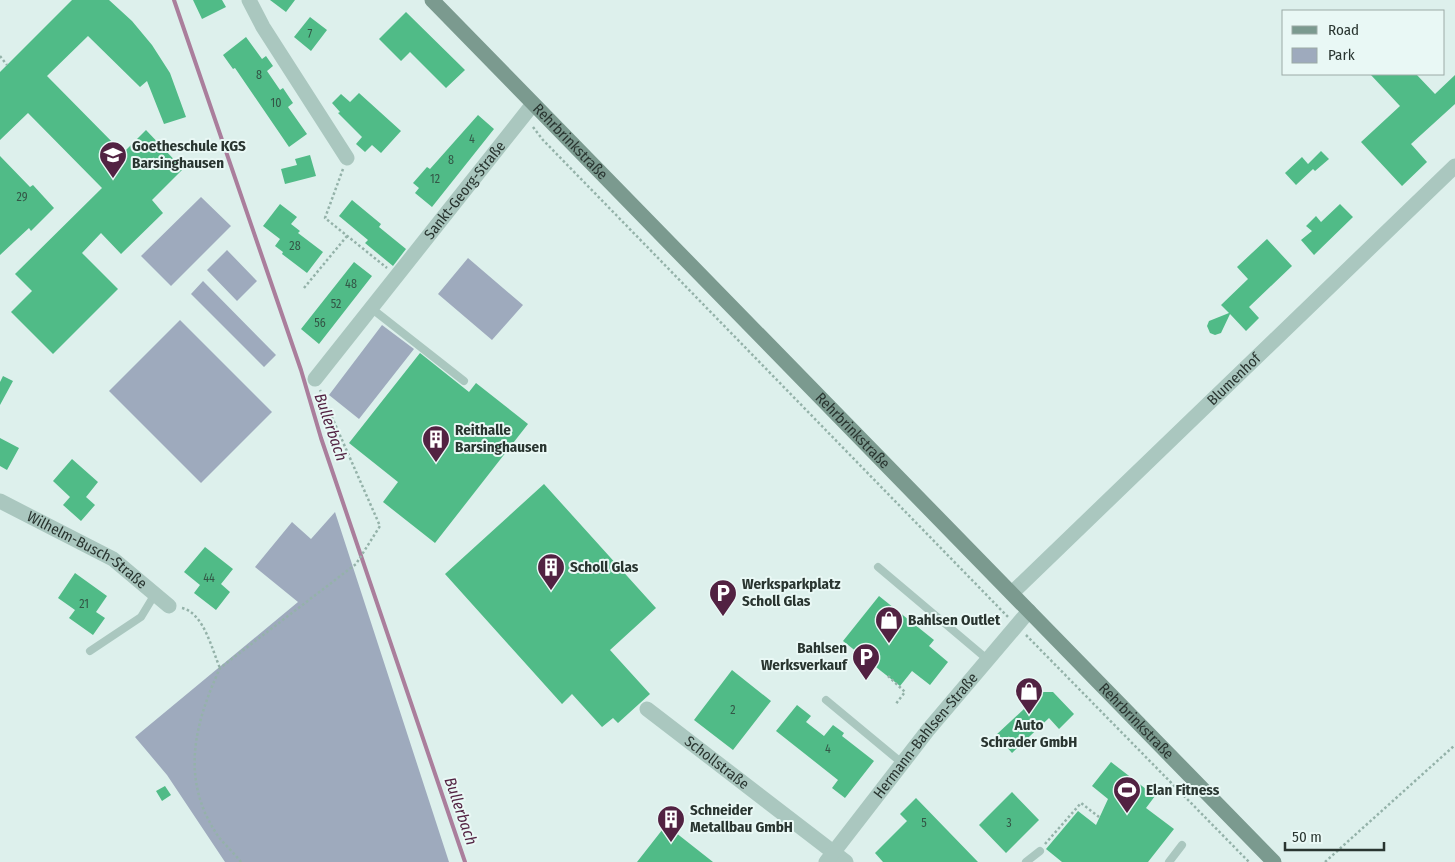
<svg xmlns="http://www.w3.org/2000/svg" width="1455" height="862" font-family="'Fira Sans Condensed',sans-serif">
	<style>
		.green { fill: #9eaabd }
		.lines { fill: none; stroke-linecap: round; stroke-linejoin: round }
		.stream { stroke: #aa7e9c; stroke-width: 4 }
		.building { fill: #50bb87 }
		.path { stroke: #94b2a9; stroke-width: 2.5; stroke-dasharray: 2.5 2.5; stroke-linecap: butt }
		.lane { stroke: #aac7bf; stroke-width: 8 }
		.street { stroke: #aac7bf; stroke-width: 15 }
		.secondary { stroke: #7b9a8f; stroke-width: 15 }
		.labels { text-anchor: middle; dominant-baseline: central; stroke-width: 4; stroke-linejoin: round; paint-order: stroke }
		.number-label { font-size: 12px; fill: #335646 }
		.street-label { font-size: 15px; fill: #293530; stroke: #e9f8f5 }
		.poi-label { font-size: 15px; font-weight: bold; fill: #293530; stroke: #e9f8f5; text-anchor: start }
		.water-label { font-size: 16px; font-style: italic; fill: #522242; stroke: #e9f8f5 }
	</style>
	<rect width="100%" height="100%" fill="#ddf0ec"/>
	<path class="green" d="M201,197L231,226L171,286L141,256Z
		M227,250L257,281L237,301L207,270Z
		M468,258L523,305L492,340L438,294Z
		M203,281L276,355L264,367L191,294Z
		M180,320L272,412L201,483L109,391Z
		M382,325L414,349L359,419L329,395Z
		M335,512L449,862H225L167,775L135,737L298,602L255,567L292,522L311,539Z"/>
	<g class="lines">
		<path class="stream" d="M174,0L301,370L321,438L465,862"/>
	</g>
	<path class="building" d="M72,0H109L132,21L152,45L170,73L186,117L164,124L147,81L140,87L88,36L47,76L123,153L146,130L183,169L152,200L163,213L121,254L101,233L82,253L118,289L53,354L11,312L32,291L15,274L102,188L28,113L0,140V72Z
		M193,0H222L226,7L202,19Z
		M270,0H295L286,12Z
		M406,12L465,70L446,88L410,52L401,61L379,39Z
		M310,17L327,30L311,51L294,37Z
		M246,37L262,59L266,56L273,66L267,71L280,90L283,88L293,103L288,107L307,134L289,147L235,68L233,69L223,55Z
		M1370,74H1416L1435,94L1455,75V104L1411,144L1427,162L1402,186L1361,142L1400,106Z
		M359,93L401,131L381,153L372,145L365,152L356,144L362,137L338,113L340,112L332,103L341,94L350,102Z
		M478,115L494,129L432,207L415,193L419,188L413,183L427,167L430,169Z
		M1321,151L1329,159L1315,171L1313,169L1296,185L1285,173L1302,157L1308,164Z
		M310,155L316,176L285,184L281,169L297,165L295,159Z
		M0,156L30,187L33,185L54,208L31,231L29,228L0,255Z
		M352,200L381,224L379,227L406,249L393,266L365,243L368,240L339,216Z
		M280,204L297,217L291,224L300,231L298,233L323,252L307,273L282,254L283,252L275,246L280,239L263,226Z
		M1340,204L1353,217L1314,255L1301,240L1312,231L1306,226L1316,216L1321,222Z
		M1267,239L1292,266L1249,307L1259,318L1246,331L1230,314L1221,333L1215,335L1210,333L1207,326L1209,321L1229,313L1221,305L1248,279L1237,267Z
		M354,262L372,276L319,344L301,329Z
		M420,353L469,392L476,383L528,424L435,543L383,502L398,482L349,443Z
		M3,376L13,381L0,405V382Z
		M0,438L19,448L7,470L0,466Z
		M72,459L98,482L86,497L95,505L81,521L63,505L70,497L53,481Z
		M544,484L656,608L610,650L650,694L618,723L613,718L602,727L572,694L562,704L445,574Z
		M205,547L233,569L221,584L230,592L216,610L194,593L200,585L184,572Z
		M75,573L107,596L96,612L105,618L93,635L69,618L75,610L58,598Z
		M879,596L934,640L929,646L948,662L930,685L912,671L900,686L843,641Z
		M732,670L771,701L733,750L694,720Z
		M1025,692H1053L1074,714L1059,729L1049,718L1012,753L996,735L1025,708L1018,700Z
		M797,705L811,716L806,722L824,736L833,725L844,733L842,736L874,761L845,798L832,788L838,780L776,731Z
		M1111,762L1155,796L1146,808L1174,829L1148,862H1062L1046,849L1078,811L1096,825L1108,799L1092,786Z
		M165,786L171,795L162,801L156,791Z
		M1012,792L1039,820L1006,853L979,825Z
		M916,798L948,831L978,862H883L875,853L907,821L900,814Z
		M666,825L713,862H637Z"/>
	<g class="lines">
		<path class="path" d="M0,56L7,65
			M533,127L543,140L1008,617
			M343,169L325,218L387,268
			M304,288L347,236
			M182,608C204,613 212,650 220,668
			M1026,635L1249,862
			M888,676L905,692L895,705
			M1045,844L1081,803L1099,817
			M241,862C234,853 225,845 218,836C180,780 194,725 220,668L356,564L380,526L320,390
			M1325,862L1455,745"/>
		<path class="lane" d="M371,308L464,381
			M878,567L987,659
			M90,651L141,617L155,594
			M826,700L902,763
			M1026,862L1040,851
			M1169,862L1182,845"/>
		<g class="street">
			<path d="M249,0L263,27L347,158"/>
			<path id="s1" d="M315,379L533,104"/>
			<path id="s2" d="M0,501L113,559L169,606"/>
			<path id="s3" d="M1012,593L1455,166"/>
			<path id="s4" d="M647,709L846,862"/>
			<path id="s5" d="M826,862L928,730L1029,611"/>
		</g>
		<path class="secondary" id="s6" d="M432,0L1274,862"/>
	</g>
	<defs>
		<g id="school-pin" transform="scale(1.4375)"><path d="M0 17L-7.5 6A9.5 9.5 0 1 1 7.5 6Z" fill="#522242" stroke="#e9f8f5"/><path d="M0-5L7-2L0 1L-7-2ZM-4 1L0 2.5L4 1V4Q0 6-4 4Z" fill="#fff"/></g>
		<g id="building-pin" transform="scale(1.4375)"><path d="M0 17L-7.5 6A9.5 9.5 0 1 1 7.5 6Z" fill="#522242" stroke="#e9f8f5"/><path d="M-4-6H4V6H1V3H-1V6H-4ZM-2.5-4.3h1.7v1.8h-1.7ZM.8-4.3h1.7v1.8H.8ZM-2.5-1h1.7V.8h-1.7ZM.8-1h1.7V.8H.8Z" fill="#fff"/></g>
		<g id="parking-pin" transform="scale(1.4375)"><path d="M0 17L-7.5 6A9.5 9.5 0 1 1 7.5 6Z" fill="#522242" stroke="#e9f8f5"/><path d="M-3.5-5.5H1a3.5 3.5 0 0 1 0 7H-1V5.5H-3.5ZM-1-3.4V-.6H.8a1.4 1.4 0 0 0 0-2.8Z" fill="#fff"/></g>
		<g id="shop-pin" transform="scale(1.4375)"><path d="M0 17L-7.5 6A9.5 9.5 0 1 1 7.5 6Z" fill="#522242" stroke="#e9f8f5"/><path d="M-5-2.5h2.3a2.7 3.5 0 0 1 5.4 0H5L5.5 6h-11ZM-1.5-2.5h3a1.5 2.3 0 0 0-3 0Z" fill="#fff"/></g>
		<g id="stadium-pin" transform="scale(1.4375)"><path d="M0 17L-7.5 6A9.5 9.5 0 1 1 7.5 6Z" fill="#522242" stroke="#e9f8f5"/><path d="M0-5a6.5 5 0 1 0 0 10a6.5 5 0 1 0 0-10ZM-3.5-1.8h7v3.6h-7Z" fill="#fff"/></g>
	</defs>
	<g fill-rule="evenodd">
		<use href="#school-pin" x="113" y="155"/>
		<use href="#building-pin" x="436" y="439"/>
		<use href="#building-pin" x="551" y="567"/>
		<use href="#parking-pin" x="723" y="593"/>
		<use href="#shop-pin" x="889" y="620"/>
		<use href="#parking-pin" x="866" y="657"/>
		<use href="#shop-pin" x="1029" y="691"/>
		<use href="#stadium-pin" x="1127" y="790"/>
		<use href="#building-pin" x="671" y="819"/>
	</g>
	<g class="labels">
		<g class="number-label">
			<text x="310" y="34">7</text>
			<text x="259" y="75">8</text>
			<text x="276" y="103">10</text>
			<text x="472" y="139">4</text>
			<text x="451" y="160">8</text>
			<text x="435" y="179">12</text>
			<text x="22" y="197">29</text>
			<text x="295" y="246">28</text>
			<text x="351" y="284">48</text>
			<text x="336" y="304">52</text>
			<text x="320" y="323">56</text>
			<text x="209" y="578">44</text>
			<text x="84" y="604">21</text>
			<text x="733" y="710">2</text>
			<text x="828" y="749">4</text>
			<text x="924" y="823">5</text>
			<text x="1009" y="823">3</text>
		</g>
		<g class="street-label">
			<text stroke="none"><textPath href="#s6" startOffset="198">Rehrbrinkstraße</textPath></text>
			<text stroke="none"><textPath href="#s1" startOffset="241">Sankt-Georg-Straße</textPath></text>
			<text stroke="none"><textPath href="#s3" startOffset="308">Blumenhof</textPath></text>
			<text stroke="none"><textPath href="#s6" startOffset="602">Rehrbrinkstraße</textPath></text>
			<text stroke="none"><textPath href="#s2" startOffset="100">Wilhelm-Busch-Straße</textPath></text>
			<text stroke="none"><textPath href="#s6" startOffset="1008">Rehrbrinkstraße</textPath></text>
			<text stroke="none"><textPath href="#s5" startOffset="161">Hermann-Bahlsen-Straße</textPath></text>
			<text stroke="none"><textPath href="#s4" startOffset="88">Schollstraße</textPath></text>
		</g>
		<g class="poi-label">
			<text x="132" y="146">Goetheschule KGS<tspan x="132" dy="17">Barsinghausen</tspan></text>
			<text x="455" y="430">Reithalle<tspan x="455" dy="17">Barsinghausen</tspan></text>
			<text x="570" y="567">Scholl Glas</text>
			<text x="742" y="584">Werksparkplatz<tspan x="742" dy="17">Scholl Glas</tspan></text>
			<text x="908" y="620">Bahlsen Outlet</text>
			<text x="847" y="648" text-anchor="end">Bahlsen<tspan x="847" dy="17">Werksverkauf</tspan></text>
			<text x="1029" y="725" text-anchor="middle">Auto<tspan x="1029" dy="17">Schrader GmbH</tspan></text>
			<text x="1146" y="790">Elan Fitness</text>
			<text x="690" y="810">Schneider<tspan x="690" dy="17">Metallbau GmbH</tspan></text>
		</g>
		<g class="water-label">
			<text transform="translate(331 427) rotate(71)">Bullerbach</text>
			<text transform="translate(461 811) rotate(71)">Bullerbach</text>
		</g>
	</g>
	<rect x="1282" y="10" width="162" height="65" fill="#e9f8f5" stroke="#9caaa6"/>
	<rect x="1292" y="26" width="25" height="8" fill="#7b9a8f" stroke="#9caaa6"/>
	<text x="1328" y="35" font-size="15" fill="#293530">Road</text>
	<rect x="1292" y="48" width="25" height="15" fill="#9eaabd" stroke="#9caaa6"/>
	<text x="1328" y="60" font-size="15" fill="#293530">Park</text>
	<path d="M1285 842v8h99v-8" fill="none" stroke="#293530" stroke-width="2.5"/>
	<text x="1292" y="842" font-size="15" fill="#293530" stroke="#e9f8f5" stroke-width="4" paint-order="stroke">50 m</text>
</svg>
